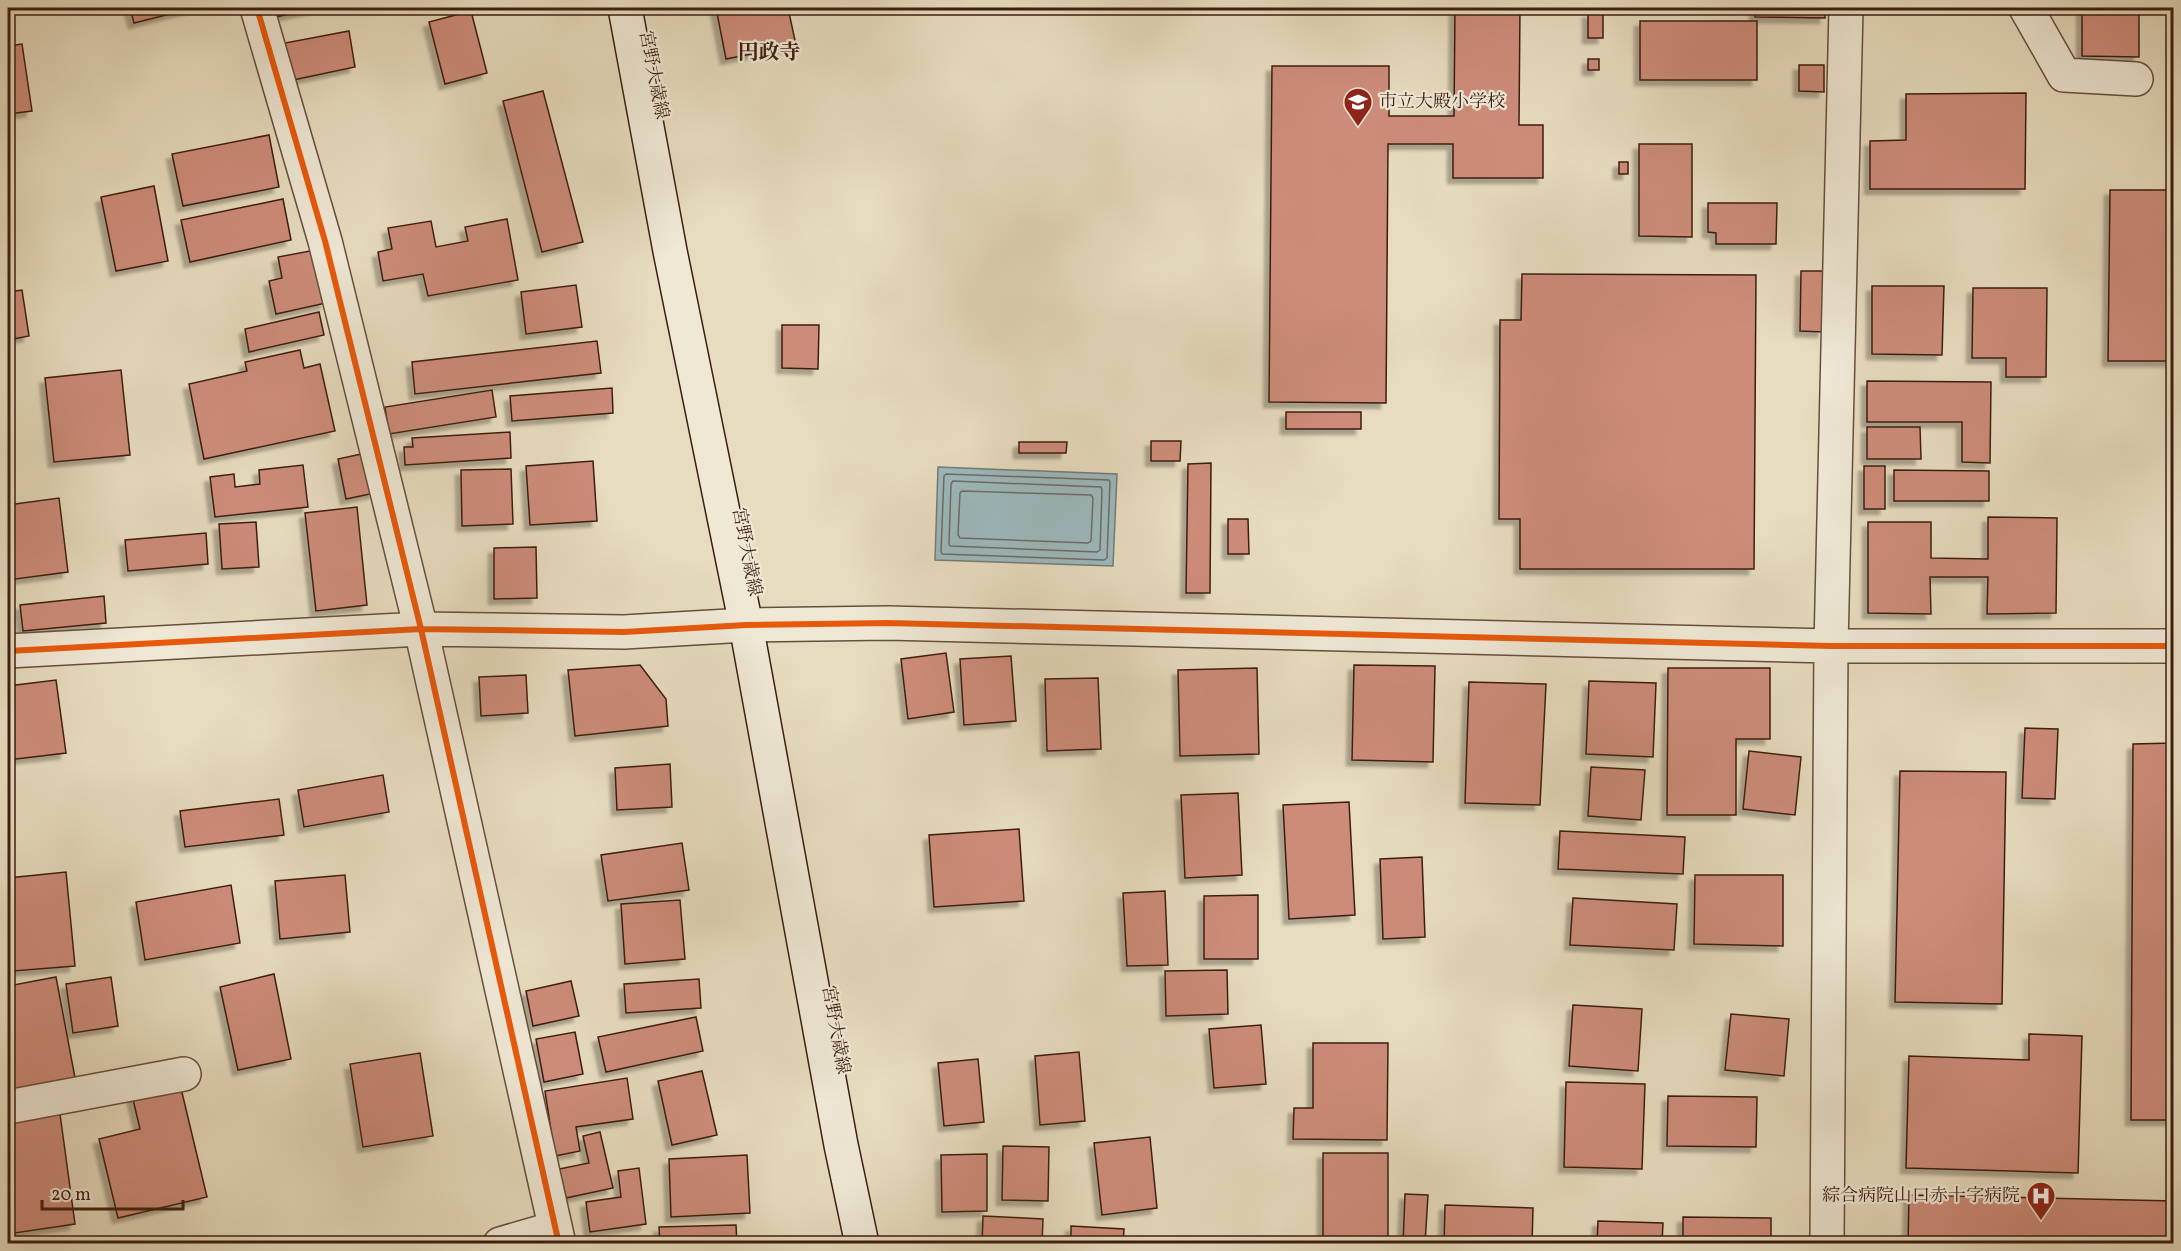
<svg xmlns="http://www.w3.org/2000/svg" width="2181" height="1251" font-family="Vollkorn,'Noto Serif JP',serif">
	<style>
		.water { fill: #9cb9bd; stroke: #767b78; stroke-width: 1.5 }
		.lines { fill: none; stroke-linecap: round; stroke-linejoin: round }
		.shore { stroke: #6c6c67; stroke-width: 1.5 }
		.building { fill: #cd8c7a; stroke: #3c1e11; stroke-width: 1.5; filter: url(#shadow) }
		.minor-casing { stroke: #674e3c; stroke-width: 36 }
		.secondary-casing { stroke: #3c1e11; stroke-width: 36 }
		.minor { stroke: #efe8d5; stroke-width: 33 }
		.secondary { stroke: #efe8d5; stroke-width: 33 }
		.cycleway-casing { stroke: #efe8d5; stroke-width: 10 }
		.cycleway { stroke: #e8590c; stroke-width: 6 }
		.labels { text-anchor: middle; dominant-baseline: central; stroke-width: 4.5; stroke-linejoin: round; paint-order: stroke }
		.street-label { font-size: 18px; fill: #3c1e11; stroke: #efe8d5 }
		.poi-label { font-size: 18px; fill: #3c1e11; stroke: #efe8d5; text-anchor: start }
		.quarter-label { font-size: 21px; font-weight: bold; fill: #3c1e11; stroke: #efe8d5 }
	</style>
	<defs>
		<filter id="shadow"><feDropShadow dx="-5.5" dy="5.5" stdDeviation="1.5" flood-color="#0004"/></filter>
	</defs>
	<rect width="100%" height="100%" fill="#e7dcbf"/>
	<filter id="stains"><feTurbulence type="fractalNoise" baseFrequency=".00333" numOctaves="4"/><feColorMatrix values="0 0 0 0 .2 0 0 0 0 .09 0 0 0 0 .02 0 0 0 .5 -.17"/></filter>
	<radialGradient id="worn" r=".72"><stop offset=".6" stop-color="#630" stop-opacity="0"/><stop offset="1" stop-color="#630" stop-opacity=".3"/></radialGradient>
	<path class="water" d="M938,467L1117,474L1113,566L935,560Z"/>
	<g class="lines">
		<path class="shore" d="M946,474L1109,480L1110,482L1107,558L1104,560L942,554L941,551L944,476Z
			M953,481L1101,487L1102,490L1100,550L1097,552L950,546L949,544L951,484Z
			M962,491L1091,495L1093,498L1091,541L1088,543L960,538L958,535L960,493Z"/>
	</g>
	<path class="building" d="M130,8H194L134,23Z
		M273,8H319L275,17Z
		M716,8H788L796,45L726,59Z
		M1455,8H1520L1519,125H1543V178H1453V144H1388L1386,403L1269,402L1272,66H1389V116H1454Z
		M1755,8H1825V18L1755,17Z
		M2082,8H2139V57L2082,56Z
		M471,11L487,73L445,84L429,22Z
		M1588,13H1603V38H1588Z
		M1640,21H1757V80H1640Z
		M349,31L355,67L293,80L285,43Z
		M22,44L32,111L8,114V46Z
		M1588,59H1599V70H1588Z
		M1799,65H1824V92L1799,91Z
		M543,91L583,242L542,252L503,101Z
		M2026,93L2025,189H1870V141L1906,140V94Z
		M269,135L279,187L183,206L172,154Z
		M1639,144H1692V237L1639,236Z
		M1619,162H1628V174H1619Z
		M154,186L168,261L116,271L101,197Z
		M2110,190H2174V361H2108Z
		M283,199L291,240L190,262L181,220Z
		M1708,203H1777L1776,244H1716V233L1708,232Z
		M507,219L518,280L428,296L423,274L383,281L378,252L392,249L388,228L431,221L436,247L468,241L465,227Z
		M315,250L326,303L276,314L269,281L282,278L278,257Z
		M1801,271H1823V332L1800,331Z
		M1522,274L1756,275L1754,569H1520V519H1499L1500,320H1521Z
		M576,285L582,327L526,334L521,292Z
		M1872,286H1944L1942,355L1872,354Z
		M1973,288H2047L2046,377H2006V358H1972Z
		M22,290L29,336L8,340V292Z
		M319,312L324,335L249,352L245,329Z
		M782,325H819L818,369L782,368Z
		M597,341L601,373L415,394L412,362Z
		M300,350L304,368L320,364L335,431L204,459L189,384L247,371L245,362Z
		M121,370L130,455L54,462L45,378Z
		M1867,381L1991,382L1990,463L1962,462V422H1867Z
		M612,388L613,413L512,421L510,396Z
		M492,390L496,417L389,434L385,407Z
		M1286,412H1361V429H1286Z
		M1867,427H1920L1921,459H1867Z
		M510,432L511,458L405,465L404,447H413L412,438Z
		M1151,441H1181L1180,461H1151Z
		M1019,442H1067L1066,453H1019Z
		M366,453L375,493L346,499L338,459Z
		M593,461L597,521L530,525L526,466Z
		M1211,463L1210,593H1186L1188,464Z
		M303,465L308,507L215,517L210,477L234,474L235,487L260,484L259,470Z
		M1864,466H1885V509H1864Z
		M511,469L513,524L462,526L461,470Z
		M1894,470L1989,471V501H1894Z
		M59,498L68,572L8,580V505Z
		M357,507L367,605L316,611L305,513Z
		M1988,517L2057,518L2056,613L1987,614L1988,577H1930L1931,614L1868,613V522H1931V558L1988,559Z
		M1228,519H1248L1249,554H1228Z
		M256,522L259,567L222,569L219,524Z
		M206,533L208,564L128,571L125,540Z
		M536,547L537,598L494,599V548Z
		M104,596L106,623L23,631L20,605Z
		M946,653L954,712L908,719L901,659Z
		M1011,656L1016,721L964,725L960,659Z
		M640,665L666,699L668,726L575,736L568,670Z
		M1354,665L1435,666L1433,762L1352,760Z
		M1257,668L1259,754L1180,756L1178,670Z
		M1668,668H1770V739H1736V815H1667Z
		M526,675L528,713L481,716L479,677Z
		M1098,678L1101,749L1047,751L1045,679Z
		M56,680L66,753L8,760V686Z
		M1589,681L1656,683L1653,757L1586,754Z
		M1469,682L1546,684L1540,805L1465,803Z
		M2025,728L2058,729L2055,799L2022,798Z
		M2174,743V1120H2131L2133,744Z
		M1749,751L1801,757L1795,815L1743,809Z
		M670,764L672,807L617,810L615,768Z
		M1591,767L1645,770L1641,820L1588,816Z
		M1900,771L2006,772L2002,1004L1895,1002Z
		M383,775L389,812L304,827L298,790Z
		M1238,793L1242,875L1185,878L1181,795Z
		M279,799L284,835L185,847L180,811Z
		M1349,802L1355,915L1289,919L1283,805Z
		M1019,829L1024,901L934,907L929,835Z
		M1560,831L1685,837L1683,874L1558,869Z
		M682,843L689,890L608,901L601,855Z
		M1422,857L1425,937L1383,939L1380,859Z
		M66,872L75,966L13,971L8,914V878Z
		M345,875L350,932L280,939L275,881Z
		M1695,875H1783V946L1694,944Z
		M231,885L240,943L145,960L136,902Z
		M1165,891L1168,965L1127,966L1123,893Z
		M1258,895V959H1204V896Z
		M1573,898L1677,904L1674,950L1570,945Z
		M680,900L685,959L625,964L621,904Z
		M1227,970L1228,1014L1166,1016L1165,971Z
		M274,974L291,1059L238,1070L220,987Z
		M56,977L76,1083L8,1096V986Z
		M111,977L118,1026L73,1033L66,984Z
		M699,979L701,1008L626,1013L624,984Z
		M571,981L579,1016L533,1026L526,991Z
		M1573,1005L1642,1009L1638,1071L1569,1066Z
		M1731,1014L1789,1019L1784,1076L1725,1070Z
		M696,1017L703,1051L606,1072L598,1037Z
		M1261,1025L1266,1084L1214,1088L1209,1029Z
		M575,1032L583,1074L544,1082L536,1039Z
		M2029,1034L2082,1036L2078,1173L1906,1168L1909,1056L2029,1060Z
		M1313,1043H1388L1387,1140L1293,1139L1294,1108H1313Z
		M1079,1052L1085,1121L1040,1125L1035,1056Z
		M420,1053L433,1136L363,1147L350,1064Z
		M978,1059L984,1122L944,1126L938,1063Z
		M702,1071L717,1135L672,1145L658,1081Z
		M627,1078L633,1119L576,1127L580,1151L555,1156L545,1091Z
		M179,1080L207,1197L118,1218L99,1139L140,1129L131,1091Z
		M1566,1082L1645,1084L1642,1169L1564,1167Z
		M1668,1096L1757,1097L1756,1147L1667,1146Z
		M60,1114L75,1224L8,1234V1121Z
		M600,1132L613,1188L566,1198L559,1169L589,1163L583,1136Z
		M1150,1137L1157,1208L1102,1215L1094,1143Z
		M1003,1146L1049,1147L1048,1201L1002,1200Z
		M1323,1153H1388V1244H1323Z
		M987,1154V1211L942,1212L941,1155Z
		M747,1155L750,1213L671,1217L669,1159Z
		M639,1168L646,1224L590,1232L586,1202L621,1197L618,1171Z
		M1405,1194L1428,1195L1425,1244H1403Z
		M1909,1195L2174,1201V1244H1908Z
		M1445,1205L1533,1208L1532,1244H1444Z
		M983,1216L1043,1219L1042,1244H982Z
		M1683,1217L1771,1218V1244H1683Z
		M1598,1221L1663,1223L1662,1244H1597Z
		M736,1225L737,1244H660L659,1227Z
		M1071,1226L1124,1229L1123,1244H1071Z
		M1189,1242V1244H1141V1243Z"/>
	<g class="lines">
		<g class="minor-casing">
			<path id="minor" d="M257,8L325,241L421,629L559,1244
				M2026,8L2064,75L2136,79
				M8,651L421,629L624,632L746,625L888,623L1831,646H2174
				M8,1107L184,1074
				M500,1244L555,1228
				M1827,1244L1831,646L1846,8"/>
		</g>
		<g class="secondary-casing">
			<path id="secondary" d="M625,8L670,251L746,625L841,1145L862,1244"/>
		</g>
		<use href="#minor" class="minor"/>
		<use href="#secondary" class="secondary"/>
		<g class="cycleway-casing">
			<path id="cycleway" d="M257,8L325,241L421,629L559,1244
				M8,651L421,629L624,632L746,625L888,623L1831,646H2174"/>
		</g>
		<use href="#cycleway" class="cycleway"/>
	</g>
	<defs>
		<g id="school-pin" transform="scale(1.5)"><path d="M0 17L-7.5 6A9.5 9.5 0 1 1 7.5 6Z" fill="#8f2418" stroke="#efe8d5"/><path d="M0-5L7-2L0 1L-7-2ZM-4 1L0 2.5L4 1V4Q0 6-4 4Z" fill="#fff"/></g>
		<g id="hospital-pin" transform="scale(1.5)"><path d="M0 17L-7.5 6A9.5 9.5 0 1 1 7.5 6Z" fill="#8f2418" stroke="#efe8d5"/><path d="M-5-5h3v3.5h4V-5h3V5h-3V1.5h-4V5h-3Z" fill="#fff"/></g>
	</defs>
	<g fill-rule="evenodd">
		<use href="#school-pin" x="1358" y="102"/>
		<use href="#hospital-pin" x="2041" y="1196"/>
	</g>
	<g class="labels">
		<g class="street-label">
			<text transform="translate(653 75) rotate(79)">宮野大歳線</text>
			<text transform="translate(746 552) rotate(79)">宮野大歳線</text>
			<text transform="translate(835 1030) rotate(80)">宮野大歳線</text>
		</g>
		<g class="poi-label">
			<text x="1379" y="102">市立大殿小学校</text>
			<text x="2020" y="1196" text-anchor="end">綜合病院山口赤十字病院</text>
		</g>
		<g class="quarter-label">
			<text x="769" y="53">円政寺</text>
		</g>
	</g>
	<rect width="2181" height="1251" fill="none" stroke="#e7dcbf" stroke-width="30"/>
	<rect x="9" y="9" width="2163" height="1233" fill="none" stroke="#3c1e11" stroke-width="3"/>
	<rect x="15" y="15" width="2151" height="1221" fill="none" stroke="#3c1e11" stroke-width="1.5"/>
	<path d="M42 1200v9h141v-9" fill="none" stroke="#3c1e11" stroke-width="3"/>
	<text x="51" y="1200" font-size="18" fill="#3c1e11" stroke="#efe8d5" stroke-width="4.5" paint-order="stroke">20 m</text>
	<rect width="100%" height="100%" filter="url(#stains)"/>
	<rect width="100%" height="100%" fill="url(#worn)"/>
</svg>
